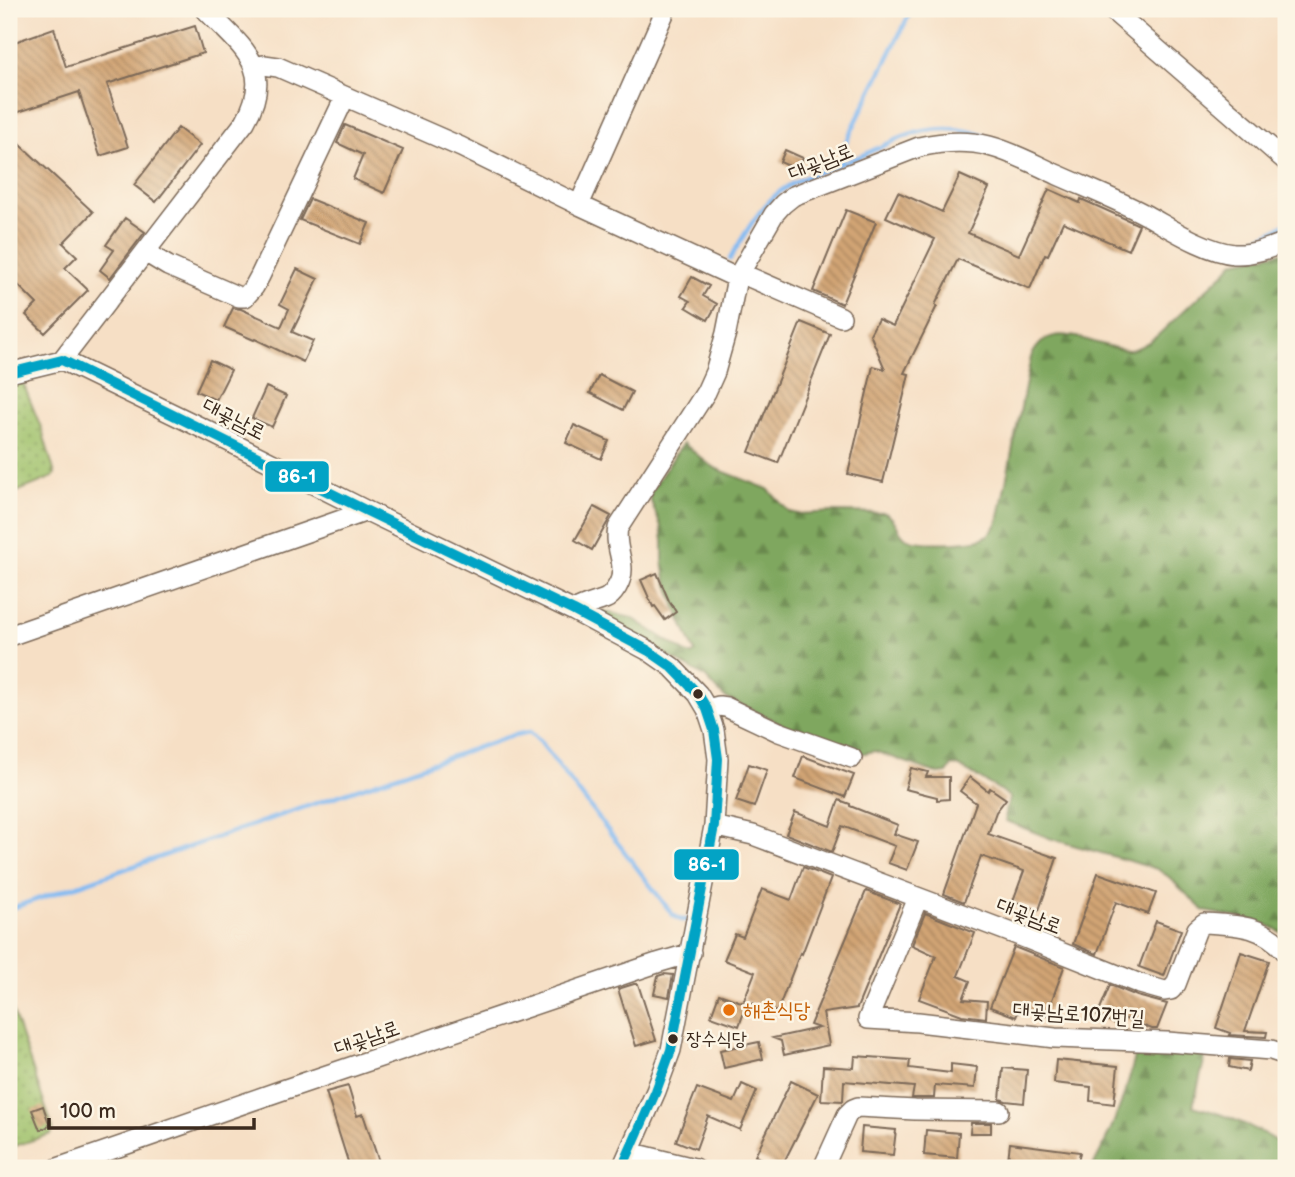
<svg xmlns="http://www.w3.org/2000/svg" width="1295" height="1177" font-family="'Balsamiq Sans','Poor Story',sans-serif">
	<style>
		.green { fill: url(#green-dots); stroke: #6d7644; stroke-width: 2 }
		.forest { fill: url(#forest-firs); stroke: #5d683e; stroke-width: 2 }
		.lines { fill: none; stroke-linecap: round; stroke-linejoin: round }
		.stream { stroke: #82baf2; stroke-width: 4.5 }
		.building { fill: url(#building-back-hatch) }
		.minor-casing { stroke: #7c6958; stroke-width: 22 }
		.minor { stroke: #fff; stroke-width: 19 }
		.bus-1-casing { stroke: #fcf5e5; stroke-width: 16 }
		.bus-1 { stroke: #03a3c5; stroke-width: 10 }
		.bus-dot { fill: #3b2a1e; stroke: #fcf5e5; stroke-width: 2.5 }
		.food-dot { fill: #e8710a; stroke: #fcf5e5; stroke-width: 2.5 }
		.labels { text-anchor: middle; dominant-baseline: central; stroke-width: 5; stroke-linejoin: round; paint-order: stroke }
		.bus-label { font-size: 19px; fill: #3b2a1e; stroke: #fcf5e5; text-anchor: start }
		.street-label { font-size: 21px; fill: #3b2a1e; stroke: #fcf5e5 }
		.food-label { font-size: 21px; fill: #c56008; stroke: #fcf5e5; text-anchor: start }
		.line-badge { stroke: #fcf5e5; stroke-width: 2.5 }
		.badge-label { font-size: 19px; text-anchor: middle; font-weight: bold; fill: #fff }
	</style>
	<defs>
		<pattern id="green-dots" width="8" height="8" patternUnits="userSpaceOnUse" patternTransform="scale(1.75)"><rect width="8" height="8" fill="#9fc16a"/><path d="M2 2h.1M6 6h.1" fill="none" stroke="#839d57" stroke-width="1.8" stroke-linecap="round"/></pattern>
		<pattern id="forest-firs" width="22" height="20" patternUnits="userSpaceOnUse" patternTransform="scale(1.75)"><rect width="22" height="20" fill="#7fa75e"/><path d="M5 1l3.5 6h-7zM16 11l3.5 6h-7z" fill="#69884d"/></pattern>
		<pattern id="building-back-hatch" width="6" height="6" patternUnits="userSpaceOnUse" patternTransform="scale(1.75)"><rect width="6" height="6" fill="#d1a474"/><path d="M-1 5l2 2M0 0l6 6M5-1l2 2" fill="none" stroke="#ab865f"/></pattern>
	</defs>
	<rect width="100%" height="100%" fill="#fcf5e5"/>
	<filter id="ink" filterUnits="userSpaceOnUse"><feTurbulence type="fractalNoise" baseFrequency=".0143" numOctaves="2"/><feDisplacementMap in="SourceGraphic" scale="14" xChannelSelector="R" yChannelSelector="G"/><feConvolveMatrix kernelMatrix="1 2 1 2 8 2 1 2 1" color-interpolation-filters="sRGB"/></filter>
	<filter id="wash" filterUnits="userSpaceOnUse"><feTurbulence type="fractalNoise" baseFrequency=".00686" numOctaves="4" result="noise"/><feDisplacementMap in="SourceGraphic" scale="28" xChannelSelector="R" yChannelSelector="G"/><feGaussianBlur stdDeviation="1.57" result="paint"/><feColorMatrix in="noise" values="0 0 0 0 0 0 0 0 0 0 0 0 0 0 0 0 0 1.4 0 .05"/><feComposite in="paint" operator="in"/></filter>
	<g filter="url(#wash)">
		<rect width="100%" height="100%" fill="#f6dfc5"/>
		<path class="green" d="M20,382L23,383L42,430L55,474L53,477L9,495V385Z
			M9,1000L53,1129L51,1134L9,1148Z"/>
		<path class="forest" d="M1282,252H1286V936L1276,929L1260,922L1204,911L1169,877L1157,869L1052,839L1006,821L1005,811L1010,798L1003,792L958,766L952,765L947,773L939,774L875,751L859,754L827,745L724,697L705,677L601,617V613L603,611L632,618L688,654H693L695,652L680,619L666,579L663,562V541L661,526L650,499L651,491L683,443L706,462L717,469L768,489L789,512L798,514L835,512L885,513C898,520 896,531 906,538C918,545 969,543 983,538C991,534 994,529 998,522L1031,357C1049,320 1080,340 1112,347C1116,348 1123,350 1128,350C1138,350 1149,342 1157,336L1227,270L1233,262Z
			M1137,1048L1206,1054L1193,1106C1228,1115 1256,1127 1286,1147V1168H1092C1113,1129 1127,1093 1137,1048Z"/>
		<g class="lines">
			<path class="stream" d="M1098,9L1106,16
				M840,164L845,144L912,9
				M1225,243C1247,244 1269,235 1286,223
				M730,259C743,237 757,211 777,194C799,176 830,169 856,158C880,148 905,133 931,130C949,128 967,129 984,136
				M9,909L514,735L530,732L541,743L673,915L681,920H687"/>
		</g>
		<g id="blocks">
			<path class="building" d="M195,26L203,53L107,84L128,147L100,156L79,92L9,115V44L54,28L66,67Z
				M345,125L403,150L384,193L353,179L363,155L337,143Z
				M178,128L200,145L156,202L134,185Z
				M9,134L93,212L63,243L77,256L65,268L88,290L45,333L26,315L37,304L9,276Z
				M785,150L803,158L798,170L780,162Z
				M960,175L989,188L968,233L1019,255L1049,189L1080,203L1081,199L1139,225L1128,250L1063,222L1048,255L1045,254L1030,289L958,259L935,305L937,306L904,373L909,374L883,482L848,474L873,366L885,369L870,334L878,319L893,326L935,239L886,217L898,192L942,212Z
				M310,199L369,223L360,244L300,220Z
				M846,210L876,222L842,304L813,291Z
				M125,218L145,232L110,278L100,270L114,250L106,245Z
				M297,269L318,279L292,332L313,341L303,362L255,339L254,340L224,327L233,308L241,309L281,327L289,309L280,304Z
				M692,277L709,286L703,296L717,304L708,320L686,307L690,301L681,296Z
				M801,322L830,334L778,463L749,452Z
				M210,360L231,370L216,400L196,391Z
				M599,375L632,392L623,410L590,393Z
				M266,387L286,396L272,427L252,418Z
				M574,425L609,441L601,459L566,443Z
				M594,507L611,516L592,550L575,540Z
				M657,573L669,601L676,612L665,620L655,606L653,607L641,580Z
				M803,756L854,775L845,797L795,778Z
				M749,764L767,770L754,807L736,801Z
				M911,768L928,772L926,777H949V799L937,800V797L905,789Z
				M970,777L988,791L990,788L1006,799L996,812L988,834L1057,858L1039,910L1013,901L1024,871L981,856L964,902L944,894L976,803L960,791Z
				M839,800L850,804V806L898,825L894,834L918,842L907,870L888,863L895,846L842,826L832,852L786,834L795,812L830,826Z
				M803,867L831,878L802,954L800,953L777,1012L744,1000L755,972L724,960L735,934L743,937L762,889L791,900Z
				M1098,873L1156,893L1148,914L1116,902L1097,954L1073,944Z
				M866,891L900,904L857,1008L823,1013L829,1045L784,1055L781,1041L773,1038L819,1028L810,1025Z
				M925,913L975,933L958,976L970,981L963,999L987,1001L986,1018L962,1015L919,999L936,956L912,945Z
				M1156,921L1181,930L1164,976L1139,967Z
				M1014,947L1064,967L1046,1016L1020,1007L1016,1017L990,1007Z
				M1241,952L1269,961L1245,1031L1267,1032L1266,1037L1229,1035L1230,1033L1216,1028Z
				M664,974L673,975L669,997L654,994L658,976Z
				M634,984H638L656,1040L636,1046L618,989Z
				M1110,985L1137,996L1167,1004L1157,1029H1152L1121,1017L1118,1025L1097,1016Z
				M719,994L747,1004L739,1026L711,1016Z
				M759,1042L763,1059L724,1068L720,1050Z
				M855,1056L910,1060L909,1068L951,1073V1064L977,1067L975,1088L935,1085L934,1098H912L914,1087L844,1081L843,1101L821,1100L823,1066L854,1068Z
				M1230,1059L1250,1061L1248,1071L1229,1067Z
				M1056,1060L1118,1066L1114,1104L1090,1101L1091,1087L1054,1083Z
				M1003,1068L1027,1070L1024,1103L1006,1101L1000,1099Z
				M791,1081L818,1094L781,1168L755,1156Z
				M742,1084L757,1091L740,1130L708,1116L696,1149L676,1141L697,1088L734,1102Z
				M348,1086L357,1116L363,1114L381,1168H350L326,1092Z
				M43,1106L50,1126L40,1130L32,1110Z
				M971,1123H991V1133H970Z
				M862,1127L896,1130L893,1155L860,1152Z
				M926,1130L959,1133L957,1158L924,1155Z
				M1010,1143L1080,1152L1077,1168H1007Z"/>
		</g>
	</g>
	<g filter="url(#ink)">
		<use href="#blocks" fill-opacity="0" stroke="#7c6958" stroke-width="2"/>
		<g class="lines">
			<g class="minor-casing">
				<path id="minor" d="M1111,9L1286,161
					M255,67L264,65L278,67L461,147L579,205L737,278
					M579,205L666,9
					M145,252L168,266L239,297H245L254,287L260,276L345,97
					M740,273L841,317
					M62,360L245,122C276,67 241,47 205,9
					M9,373L62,360L206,430L367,511L574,611L649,651L672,667L698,694L707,709L714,730L718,759L714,826L671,1050L656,1091L622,1168
					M574,611C584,605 595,603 605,599C610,597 614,592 617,587C630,565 613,550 618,528L706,392L715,372L726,333L737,278L774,214L783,204L793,196L919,147C942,142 966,140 989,146C1013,152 1036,165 1058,175C1087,188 1118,200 1146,215C1170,228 1207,252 1234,254C1252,255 1270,248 1286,242
					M9,636L367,511
					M707,709L719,706L726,707L779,732L852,758
					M714,826L753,835L1020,936L1140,984L1165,991L1171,990L1176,984L1197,929L1204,923C1238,925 1263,925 1286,952
					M918,898L868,1019L918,1022L1055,1038L1167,1042L1271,1050L1286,1055
					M629,1152L694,1168
					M58,1168L280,1091L657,963L691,953
					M823,1168L847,1115L853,1109L858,1107L915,1110L999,1111"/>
			</g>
			<use href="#minor" class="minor"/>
			<g class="bus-1-casing">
				<path id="bus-1" d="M9,373L62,360L367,511L574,611L649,651L672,667L698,694L707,709L714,730L718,759L714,826L671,1050L656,1091L622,1168"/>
			</g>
			<use href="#bus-1" class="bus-1"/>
		</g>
	</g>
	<g class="bus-dot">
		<circle cx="698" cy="694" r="6"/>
		<circle cx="673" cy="1039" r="6"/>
	</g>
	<circle class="food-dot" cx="729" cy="1010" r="7"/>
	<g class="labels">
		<g class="bus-label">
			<text x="686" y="1039">장수식당</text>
		</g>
		<g class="street-label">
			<text transform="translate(821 162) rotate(-22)">대곶남로</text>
			<text transform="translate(234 419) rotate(27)">대곶남로</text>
			<text transform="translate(1029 916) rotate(21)">대곶남로</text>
			<text transform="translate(1079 1014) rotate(4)">대곶남로107번길</text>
			<text transform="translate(367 1038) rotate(-19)">대곶남로</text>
		</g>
		<g class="food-label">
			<text x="743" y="1010">해촌식당</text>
		</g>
	</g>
	<g class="line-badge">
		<rect x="264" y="460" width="66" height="33" rx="7" fill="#03a3c5"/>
		<rect x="673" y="848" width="67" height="33" rx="7" fill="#03a3c5"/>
	</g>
	<g class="badge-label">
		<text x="297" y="483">86-1</text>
		<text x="707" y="871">86-1</text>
	</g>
	<rect width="1295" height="1177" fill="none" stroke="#fcf5e5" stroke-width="35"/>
	<path d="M49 1118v10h205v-10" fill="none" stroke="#3b2a1e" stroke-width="3.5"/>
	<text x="60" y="1118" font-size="21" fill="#3b2a1e" stroke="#fcf5e5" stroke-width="5" paint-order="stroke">100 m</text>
</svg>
